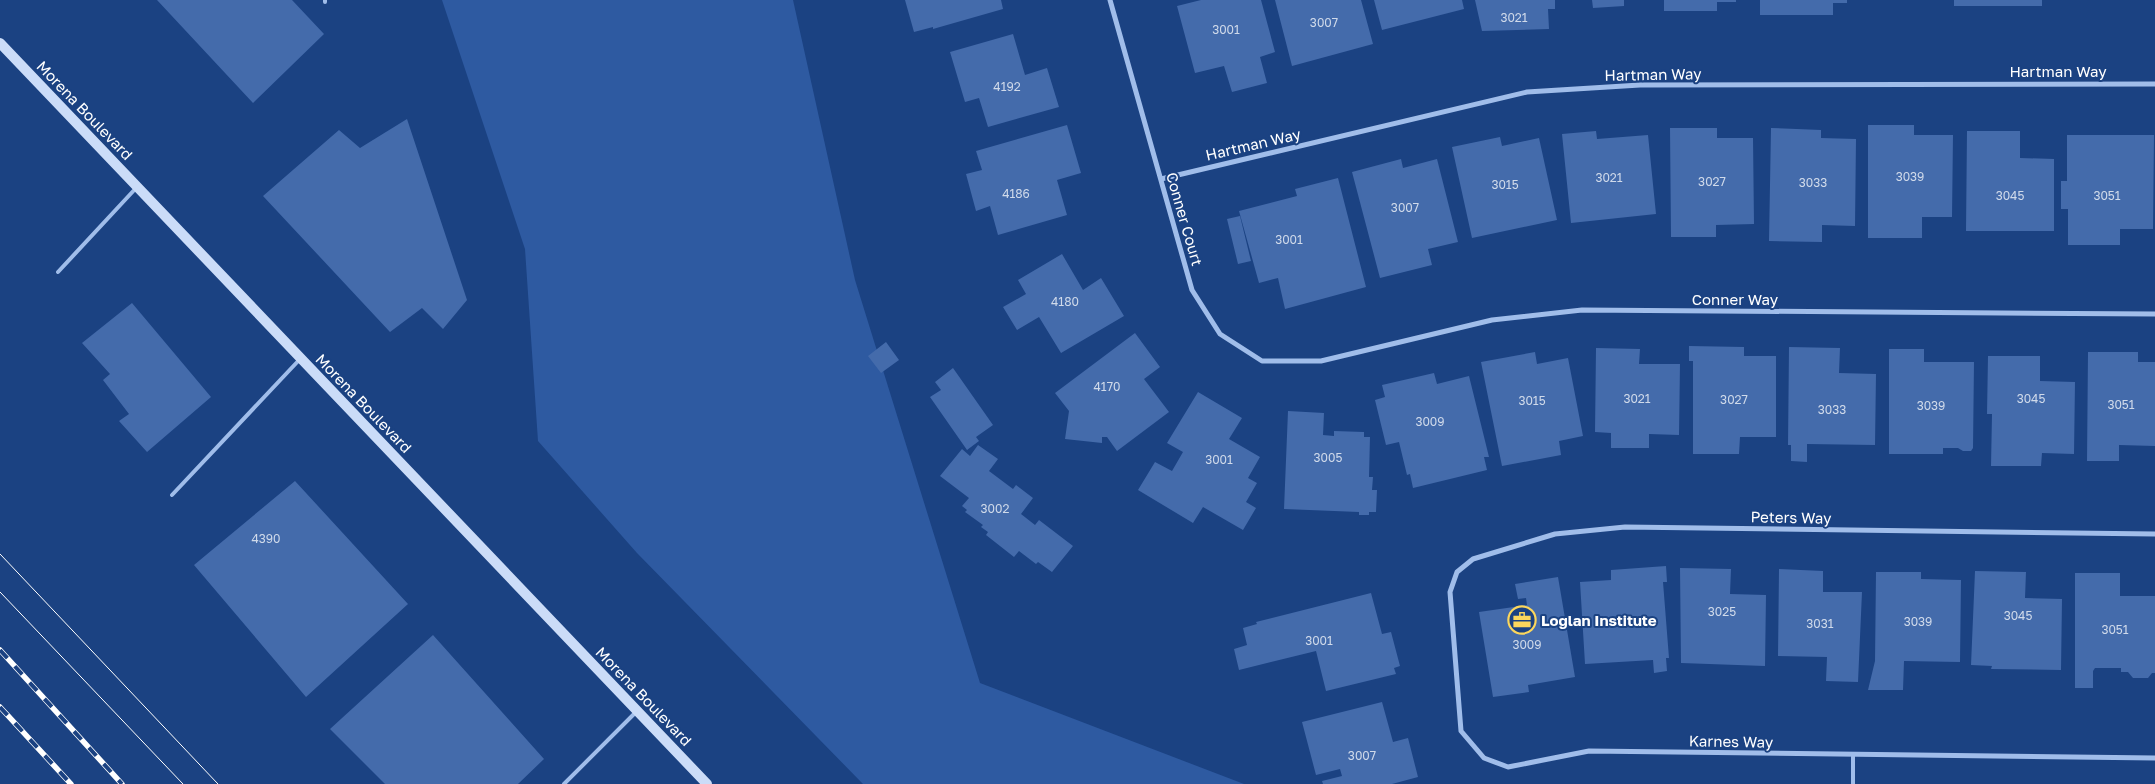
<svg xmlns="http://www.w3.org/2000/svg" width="2155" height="784" font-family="'Golos Text',sans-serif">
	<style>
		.green { fill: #2e5aa1 }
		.building { fill: #446bab }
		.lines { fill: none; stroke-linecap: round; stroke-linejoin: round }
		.service { stroke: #a0bdea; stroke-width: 4 }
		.minor { stroke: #a0bdea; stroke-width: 5 }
		.secondary { stroke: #cbdcf8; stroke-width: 10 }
		.tram { stroke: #fff; stroke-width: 1 }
		.rail-casing { stroke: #fff; stroke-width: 5.5 }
		.rail { stroke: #1b4282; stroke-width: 4; stroke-dasharray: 11; stroke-linecap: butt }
		.labels { text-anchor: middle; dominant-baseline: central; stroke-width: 4; stroke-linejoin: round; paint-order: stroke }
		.number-label { font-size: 12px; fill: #d0daea }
		.street-label { font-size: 15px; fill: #fff; stroke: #1b4282 }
		.poi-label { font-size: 15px; font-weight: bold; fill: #fff; stroke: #1b4282; text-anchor: start }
	</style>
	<rect width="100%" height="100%" fill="#1b4282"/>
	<path class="green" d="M442,0H793L855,280L980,683L1244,784H863L637,553L538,441L525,249Z"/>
	<path class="building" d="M157,0H292L324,34L253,103Z
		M905,0H1001L1003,9L933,29V27L914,32Z
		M1201,0H1261L1275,52L1260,57L1267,83L1232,92L1224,66L1195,73L1177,6Z
		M1275,0H1361L1373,44L1292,66Z
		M1374,0H1462L1464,9L1382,30Z
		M1475,0H1555V9H1548L1549,29L1482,31Z
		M1592,0H1624V6L1593,8Z
		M1664,0H1736V2H1717V11H1664Z
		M1760,0H1847V3H1833V15H1760Z
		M1954,0H2042V6H1954Z
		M1013,34L1025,75L1047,68L1059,107L988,127L979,98L965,102L950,52Z
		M407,119L467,300L443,329L422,308L390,332L263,196L339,130L360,148Z
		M1067,125L1081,173L1057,180L1067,215L998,235L990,206L976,211L966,174L982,170L976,151Z
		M1868,125H1914V135H1953L1952,217H1922V238H1868Z
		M1670,128H1717V138H1753L1754,224L1716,225V237H1671Z
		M1771,128L1821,130V138L1856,139L1855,226L1822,225V242L1769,241Z
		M1596,131L1597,139L1648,135L1656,214L1571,223L1562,134Z
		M1967,131H2020V158L2054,159V231H1966Z
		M2067,135H2154L2153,229H2120V245H2068V209H2061V181H2067Z
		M1500,137L1502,146L1539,138L1557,220L1472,238L1452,147Z
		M1401,159L1403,168L1437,159L1458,242L1428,249L1432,265L1380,278L1352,172Z
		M1338,178L1366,287L1285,309L1278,278L1259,283L1239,211L1297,196L1295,189Z
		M1240,216L1251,261L1238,264L1227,219Z
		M1062,254L1083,290L1101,278L1124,316L1061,353L1039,317L1017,330L1003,307L1026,294L1018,280Z
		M132,303L211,397L147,452L119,421L129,414L103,380L110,374L82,343Z
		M1135,333L1160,367L1144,379L1169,412L1117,451L1107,437H1102V443L1065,439L1069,411L1055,393Z
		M886,342L899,360L881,373L868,356Z
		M1689,346L1744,347V356H1776V437H1740L1739,454H1693V361H1689Z
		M1789,347L1840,348L1839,373L1876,374L1875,445L1807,444V462L1791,461V445H1788Z
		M1596,348L1640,349L1639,364H1680L1679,435L1649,434V448H1611V433L1595,432Z
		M1889,349H1924V362H1974L1973,448L1971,451H1963L1958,448H1943V454H1889Z
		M1535,352L1537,364L1568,358L1583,436L1559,441L1561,455L1502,466L1481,362Z
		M2088,352H2138V362H2155V446L2119,445V461H2087Z
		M1988,356H2040V381L2075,382L2074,454L2042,453L2041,466H1991L1992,414H1987Z
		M953,368L993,425L976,437L979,441L967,450L930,397L941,390L935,382Z
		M1434,373L1437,384L1469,376L1489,457H1484L1487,470L1413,488L1410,474L1407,475L1399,442L1386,445L1375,400L1385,397L1382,385Z
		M1198,392L1242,418L1229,439L1260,457L1248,478L1257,483L1246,502L1256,508L1243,530L1203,507L1193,523L1138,490L1155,462L1172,471L1183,452L1167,443Z
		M1288,411L1324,413L1323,435L1334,436V431L1364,432V437H1370L1369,477H1373L1372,490H1377L1376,512H1369V515H1359V512L1284,509Z
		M978,445L998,459L989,471L1013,489L1016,485L1033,498L1021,514L1035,525L1039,520L1073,546L1052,572L1038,562L1036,564L1019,551L1014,557L986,535L988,532L981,527L983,525L965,512L967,510L962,506L969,498L940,476L962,449L970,456Z
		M295,481L408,604L306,697L194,565Z
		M1666,566L1667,582H1663L1669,658H1666L1667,671L1654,673L1653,660L1585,664L1580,582L1611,580V570Z
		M1680,568L1731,569L1730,594L1766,595L1765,666L1681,663Z
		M1779,569L1823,571V592H1862L1858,682L1826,681L1827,657L1778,656Z
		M1975,571L2026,572L2025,598L2062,599L2061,670L1991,669L1992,666L1971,665Z
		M1876,572H1921V579L1961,580L1960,662L1904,661L1903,690H1868L1875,661Z
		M2075,573H2120V596H2155V673H2152L2148,678H2133L2128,672H2121V668H2095L2093,671V688H2075Z
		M1558,577L1575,677L1528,685L1529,692L1493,697L1479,612L1527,605L1526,598L1518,599L1515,584Z
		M1371,593L1382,634L1391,632L1400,666L1394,668L1396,674L1326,691L1316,651L1239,670L1234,649L1247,645L1243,628L1257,624L1256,622Z
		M433,635L544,759L518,784H385L330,729Z
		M1382,702L1393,742L1408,738L1418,777L1392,784H1323L1322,781L1342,776L1340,769L1316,775L1302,722Z"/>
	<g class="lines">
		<path class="service" d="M325,0V2
			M58,272L137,187
			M172,495L301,358
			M564,784L637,711
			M1853,784V755"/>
		<path class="minor" d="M1110,0L1192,290L1220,334L1262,361H1321L1492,320L1582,310L2155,314
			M1161,179L1527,92L1640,85L2155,84
			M2155,534L1625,527L1555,534L1473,559L1457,572L1450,592L1461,731L1484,758L1508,767L1589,751L2155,758"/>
		<path class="secondary" d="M0,43L707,784"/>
		<path class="tram" d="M0,554L218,784
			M0,592L183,784"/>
		<g class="rail-casing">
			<path id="rail" d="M0,650L122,784
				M0,707L71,784"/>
		</g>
		<use href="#rail" class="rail"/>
	</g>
	<defs>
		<g id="office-ring" transform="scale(1.4375)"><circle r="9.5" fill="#1b4282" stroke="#fcd75c" stroke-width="1.5"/><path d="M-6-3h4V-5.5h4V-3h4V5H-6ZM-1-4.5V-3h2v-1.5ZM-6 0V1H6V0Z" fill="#fcd75c"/></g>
	</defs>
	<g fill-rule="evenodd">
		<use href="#office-ring" x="1522" y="620"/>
	</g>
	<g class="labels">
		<g class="number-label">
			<text x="1514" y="17">3021</text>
			<text x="1324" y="22">3007</text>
			<text x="1226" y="29">3001</text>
			<text x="1007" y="86">4192</text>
			<text x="1910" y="176">3039</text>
			<text x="1609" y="177">3021</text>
			<text x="1712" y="181">3027</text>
			<text x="1813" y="182">3033</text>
			<text x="1505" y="184">3015</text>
			<text x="1016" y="193">4186</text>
			<text x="2010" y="195">3045</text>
			<text x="2107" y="195">3051</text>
			<text x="1405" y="207">3007</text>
			<text x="1289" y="239">3001</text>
			<text x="1065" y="301">4180</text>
			<text x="1107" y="386">4170</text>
			<text x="1637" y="398">3021</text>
			<text x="2031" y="398">3045</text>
			<text x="1734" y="399">3027</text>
			<text x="1532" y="400">3015</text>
			<text x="2121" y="404">3051</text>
			<text x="1931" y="405">3039</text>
			<text x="1832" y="409">3033</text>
			<text x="1430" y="421">3009</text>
			<text x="1328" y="457">3005</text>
			<text x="1219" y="459">3001</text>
			<text x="995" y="508">3002</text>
			<text x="266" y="538">4390</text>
			<text x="1722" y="611">3025</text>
			<text x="2018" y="615">3045</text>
			<text x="1918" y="621">3039</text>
			<text x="1820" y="623">3031</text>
			<text x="2115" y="629">3051</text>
			<text x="1319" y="640">3001</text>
			<text x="1527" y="644">3009</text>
			<text x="1362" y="755">3007</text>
		</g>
		<g class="street-label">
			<text x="2058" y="71">Hartman Way</text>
			<text transform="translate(1653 74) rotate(-1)">Hartman Way</text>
			<text transform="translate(85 110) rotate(46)">Morena Boulevard</text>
			<text transform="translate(1253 144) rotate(-13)">Hartman Way</text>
			<text transform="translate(1185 219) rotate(74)">Conner Court</text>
			<text x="1735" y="299">Conner Way</text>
			<text transform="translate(364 403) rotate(46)">Morena Boulevard</text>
			<text transform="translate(1791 517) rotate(1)">Peters Way</text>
			<text transform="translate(644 696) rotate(46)">Morena Boulevard</text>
			<text transform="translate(1731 741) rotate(1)">Karnes Way</text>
		</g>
		<g class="poi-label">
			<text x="1541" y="620">Loglan Institute</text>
		</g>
	</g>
</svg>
